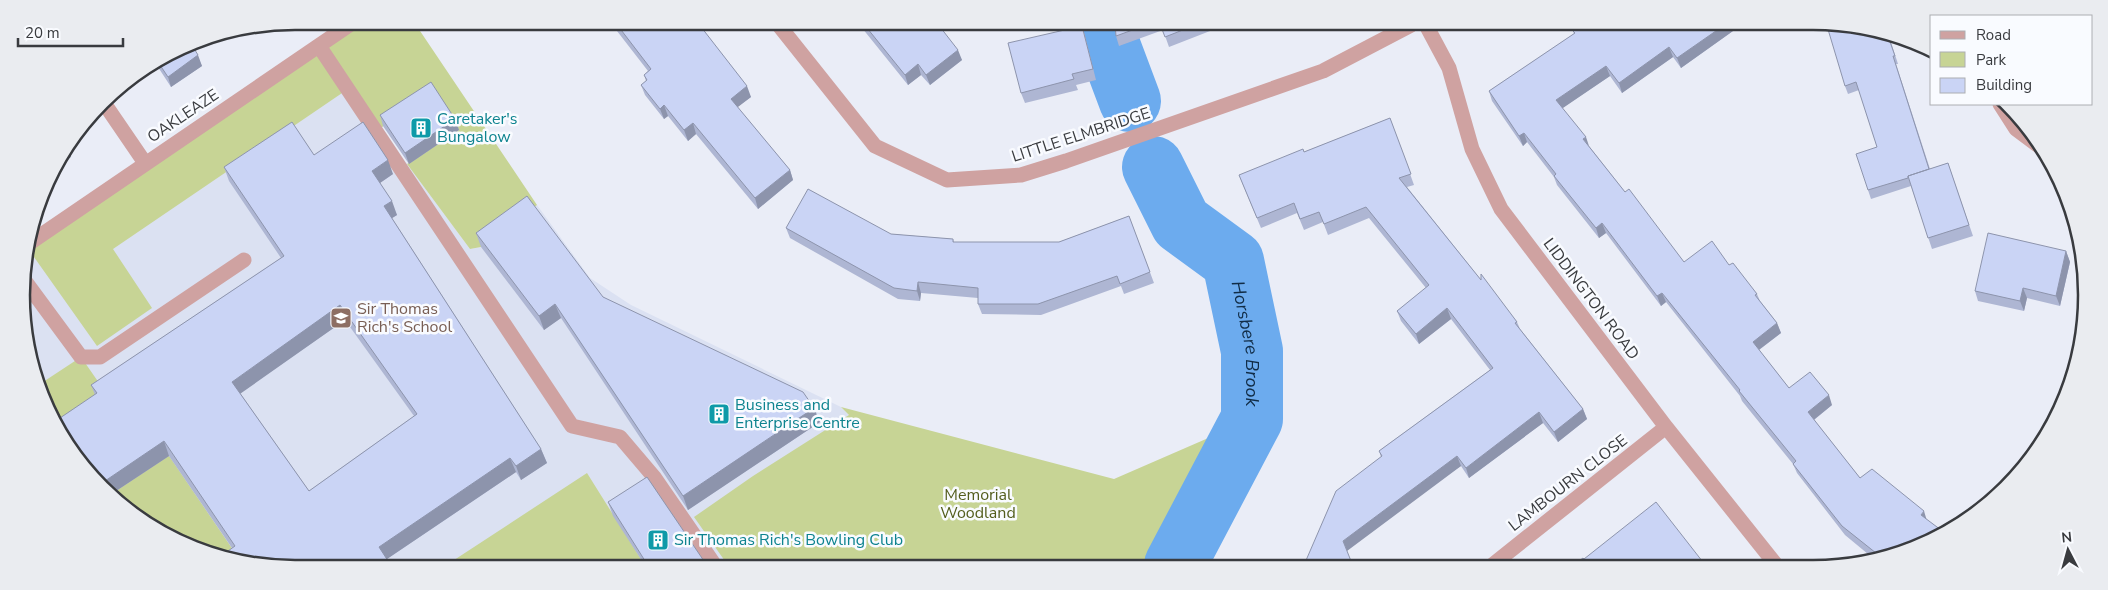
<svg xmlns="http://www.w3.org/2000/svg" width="2108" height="590" font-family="'Nunito Sans',sans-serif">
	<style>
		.built { fill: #dbe1f2 }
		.green { fill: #c7d495 }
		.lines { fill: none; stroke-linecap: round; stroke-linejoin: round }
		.river { stroke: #6cabee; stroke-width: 62 }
		.minor { stroke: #cfa2a1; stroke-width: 15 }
		.wall { fill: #aeb6d3; fill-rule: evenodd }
		.shaded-wall { fill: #8d94ac }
		.building { fill: #cad4f5; stroke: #8d94ac; fill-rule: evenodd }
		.labels { text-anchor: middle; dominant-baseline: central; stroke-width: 5; stroke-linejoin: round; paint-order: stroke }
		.street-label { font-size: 16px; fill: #393b3f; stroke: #f9fbff }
		.culture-label { font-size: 16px; fill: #0d838f; stroke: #f9fbff; text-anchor: start }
		.education-label { font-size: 16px; fill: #785e54; stroke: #f9fbff; text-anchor: start }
		.park-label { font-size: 16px; fill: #535d1d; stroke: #f9fbff }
		.water-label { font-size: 18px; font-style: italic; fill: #112c46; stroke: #f9fbff }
		.rim { fill: none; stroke: #393b3f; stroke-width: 2.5 }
	</style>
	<rect width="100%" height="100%" fill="#eaedf7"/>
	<path class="built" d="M319,46L376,131L382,127L407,164L470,249L482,247L537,205L590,278L631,305L841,407L849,415L947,565L242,564L158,532L78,461L31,366L22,277L31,242Z"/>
	<path class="green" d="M355,21L414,22L537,205L481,247L470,249L407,164L459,130L434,93L376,131L348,89L113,249L152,308L97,346L29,250L31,242Z
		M81,357L106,393L64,433L40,384Z
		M841,407L1114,479L1252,419L1175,565L727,564L694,517L753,476L849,415Z
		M163,447L240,560L237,562L158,532L113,493L144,472Z
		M587,473L644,564H448Z"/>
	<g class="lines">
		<g class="river">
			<path d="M1103,24V29L1130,101"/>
			<path id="s1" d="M1153,167L1181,223L1233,261L1252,351V419L1175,565"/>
		</g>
		<path class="minor" d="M777,23L875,146L947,180L1021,175L1066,161L1323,71L1411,25
			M1426,25L1449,68L1472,149L1501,209L1666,427L1777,566
			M319,46L572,426L620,437L654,477L714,564
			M104,103L145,163
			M2000,104L2016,129L2043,149
			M31,242L355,21
			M22,277L81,357H100L244,260
			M1491,566L1666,427"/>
	</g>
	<path class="wall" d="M610,22L698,23L751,97L737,107L790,170L793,180L758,209L696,134L688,141L668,116L664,119L645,95L641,85L646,81L644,75L648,71Z
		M858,23H937L962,60L930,85L921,75L908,85Z
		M1115,24H1228L1169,47L1163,30L1119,46L1116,36Z
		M1082,26L1085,36L1096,80L1076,85L1078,90L1025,103L1021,93Z
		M1578,26H1740L1681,68L1673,57L1622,93L1610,76L1562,108L1589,146L1625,192L1684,262L1729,265L1757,294L1760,301L1777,323L1781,333L1759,350L1789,388L1832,405L1814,420L1860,478L1934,541L1874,559L1845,535L1797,473L1793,464L1742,401L1740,396L1666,302L1661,306L1606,233L1599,238L1557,185L1554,177L1527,142L1523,146L1492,101L1489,91L1574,34L1573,31L1578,27Z
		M1889,36L1898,64H1896L1930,169L1948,163L1973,236L1932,249L1911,186L1871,199L1868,190L1877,147L1859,90L1848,94L1845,86Z
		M190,42L202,66L171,87L156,64Z
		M380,115L455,119L459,130L409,164L383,126Z
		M1390,118L1414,185L1407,187L1481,280L1517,322L1520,329L1583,409L1587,419L1558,442L1543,423L1469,478L1461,466L1304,565L1381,457L1379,451L1490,370L1451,319L1419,344L1401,321L1397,311L1426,288L1369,218L1328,235L1323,222L1304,230L1297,213L1261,228L1243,185L1239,175L1304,152Z
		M314,155L393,174L380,183L397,215L392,218L541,449L547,463L521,480L516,472L387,559L232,548L169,456L113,493L78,461L95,395L91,385L281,258L229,181L224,167ZM345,320L414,416L309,491L240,393Z
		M1129,216L1154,283L1124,294L1121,286L1041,315L982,314L978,304V298L921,293L920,301L898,299L790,238L786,228L891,234L953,239L954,242H1059Z
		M476,233L603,297L820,422L688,510L561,318L544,330L481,247Z
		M2066,251L2070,262L2060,306L2027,298L2024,311L1978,301L1975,291Z
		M608,502L706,564H644L613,516Z"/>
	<path class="shaded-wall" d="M1723,26H1740L1681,68L1677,58Z
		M1669,47L1673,57L1622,93L1619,83Z
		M958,50L962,60L930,85L926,75Z
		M198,55L202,66L171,87L168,77Z
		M918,64L921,75L908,85L905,75Z
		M1606,66L1610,76L1560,110L1556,100Z
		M747,86L751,97L734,110L731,99Z
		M664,105L668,116L664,119L660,109Z
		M455,119L459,130L409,164L405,153Z
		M693,123L696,134L688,141L684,130Z
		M1524,133L1527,142L1523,146L1519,136Z
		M1586,137L1589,146L1583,139Z
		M68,150L71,157L53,169Z
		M388,160L393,174L377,185L372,171Z
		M790,170L793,180L758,209L755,198Z
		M392,201L397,215L389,220L384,206Z
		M1602,223L1606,233L1599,238L1596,228Z
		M2066,251L2070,262L2060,306L2056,296Z
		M918,282L921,293L920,301L917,291Z
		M2023,288L2027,298L2024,311L2020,301Z
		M1662,293L1666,302L1661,306L1657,296Z
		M555,304L561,318L544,330L539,316Z
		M340,305L345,320L237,396L232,382Z
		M1447,308L1451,319L1419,344L1416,334Z
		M1777,323L1781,333L1756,352L1753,342Z
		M1829,395L1832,405L1811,422L1808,412Z
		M814,408L820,422L688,510L683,496Z
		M1583,409L1587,419L1558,442L1554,432Z
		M1539,412L1543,423L1469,478L1466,468Z
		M164,441L169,456L113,493L102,483Z
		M541,449L547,463L521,480L516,466Z
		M1457,456L1461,466L1347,551L1343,541Z
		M510,458L516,472L384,561L379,547Z
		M1924,511L1927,521L1921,515Z"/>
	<path class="building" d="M615,22L698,23L747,86L731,99L790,170L755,198L693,123L684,130L664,105L660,109L641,85L647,80L644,75L651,69Z
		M863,23H937L958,50L926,75L918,64L905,75Z
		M1115,24H1149L1116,36Z
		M1160,24H1198L1165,37Z
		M1082,26L1093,69L1072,74L1074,79L1021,93L1008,43Z
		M1580,26H1723L1677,58L1669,47L1619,83L1606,66L1556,100L1586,137L1583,139L1625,192L1629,189L1684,262L1712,241L1729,265L1733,263L1757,294L1755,295L1777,323L1753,342L1789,388L1810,372L1829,395L1808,412L1860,478L1872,469L1924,511L1921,515L1945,533L1934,541L1881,557L1842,526L1793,464L1796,461L1739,391L1740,390L1662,293L1657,296L1602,223L1596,228L1554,176L1556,174L1524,133L1519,136L1489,91L1575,33L1573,31Z
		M1827,26H1866L1888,36L1895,56H1893L1929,169L1908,176V178L1868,190L1856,154L1877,147L1856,82L1845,86Z
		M190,42L198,55L168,77L158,62Z
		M431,82L455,119L405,153L380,115Z
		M1390,118L1411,174L1399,178L1481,280V274L1517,322L1515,323L1583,409L1554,432L1539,412L1466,468L1457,456L1343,541L1353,566L1304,565L1336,491L1382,456L1379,451L1493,368L1447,308L1416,334L1397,311L1429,285L1366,207L1324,224L1319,212L1300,219L1294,203L1257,218L1239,175L1303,149L1304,152Z
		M292,122L314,155L363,122L388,160L372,171L392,201L384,206L541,449L516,466L510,458L379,547L390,564H242L221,556L235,546L164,441L102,483L78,461L57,420L97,393L91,385L284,256L224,167ZM340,305L417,414L309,491L232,382Z
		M1948,163L1969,225L1928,238L1908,176Z
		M808,189L891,234L953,239V242H1059L1129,216L1150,272L1120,284L1117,276L1038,304H978V288L918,282L917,291L894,288L786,228Z
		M527,196L603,297L803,392L814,408L683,496L555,304L539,316L476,233Z
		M1988,233L2066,251L2056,296L2023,288L2020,301L1975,291Z
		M647,477L706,564H647L608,502Z
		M1656,502L1706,566H1572L1583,558L1584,559Z"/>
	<defs>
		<g id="building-square" transform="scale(1.125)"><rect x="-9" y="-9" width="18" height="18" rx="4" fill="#0f9aa8" stroke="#f9fbff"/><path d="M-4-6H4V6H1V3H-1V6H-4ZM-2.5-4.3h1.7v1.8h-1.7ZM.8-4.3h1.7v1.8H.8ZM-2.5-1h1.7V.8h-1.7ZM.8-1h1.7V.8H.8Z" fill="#fff"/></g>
		<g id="school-square" transform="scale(1.125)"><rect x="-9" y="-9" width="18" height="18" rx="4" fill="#8d6e63" stroke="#f9fbff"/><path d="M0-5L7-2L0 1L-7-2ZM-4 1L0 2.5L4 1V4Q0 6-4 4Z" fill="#fff"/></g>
	</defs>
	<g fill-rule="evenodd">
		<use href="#building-square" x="421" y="128"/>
		<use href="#school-square" x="341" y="318"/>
		<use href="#building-square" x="719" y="414"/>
		<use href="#building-square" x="658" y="540"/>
	</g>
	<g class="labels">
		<g class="street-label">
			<text transform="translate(183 116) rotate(-34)">OAKLEAZE</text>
			<text transform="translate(1081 135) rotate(-18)">LITTLE ELMBRIDGE</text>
			<text transform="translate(1591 299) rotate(53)">LIDDINGTON ROAD</text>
			<text transform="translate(1568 483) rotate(-38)">LAMBOURN CLOSE</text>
		</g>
		<g class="culture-label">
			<text x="437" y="119">Caretaker's<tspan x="437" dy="18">Bungalow</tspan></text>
			<text x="735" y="405">Business and<tspan x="735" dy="18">Enterprise Centre</tspan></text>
			<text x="674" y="540">Sir Thomas Rich's Bowling Club</text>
		</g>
		<g class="education-label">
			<text x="357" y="309">Sir Thomas<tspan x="357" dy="18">Rich's School</tspan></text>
		</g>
		<g class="park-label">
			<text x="978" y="495">Memorial<tspan x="978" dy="18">Woodland</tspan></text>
		</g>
		<g class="water-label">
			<text stroke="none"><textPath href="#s1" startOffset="211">Horsbere Brook</textPath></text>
		</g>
	</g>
	<path d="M0 0H2108V590H0ZM295 30H1813A265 265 0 0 1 2078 295V295A265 265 0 0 1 1813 560H295A265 265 0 0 1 30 295V295A265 265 0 0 1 295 30Z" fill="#eaecf0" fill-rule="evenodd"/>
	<path class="rim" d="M295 30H1813A265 265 0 0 1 2078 295V295A265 265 0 0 1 1813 560H295A265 265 0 0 1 30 295V295A265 265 0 0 1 295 30Z"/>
	<rect x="1930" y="15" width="162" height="90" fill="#f9fbff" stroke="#acaeb2"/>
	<rect x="1940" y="31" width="25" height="8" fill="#cfa2a1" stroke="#acaeb2"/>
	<text x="1976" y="40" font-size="15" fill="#393b3f">Road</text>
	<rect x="1940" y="52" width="25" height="15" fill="#c7d495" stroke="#acaeb2"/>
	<text x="1976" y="65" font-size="15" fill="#393b3f">Park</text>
	<rect x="1940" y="78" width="25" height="15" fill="#cad4f5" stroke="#acaeb2"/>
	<text x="1976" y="90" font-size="15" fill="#393b3f">Building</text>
	<g transform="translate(2068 550) rotate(354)" stroke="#f9fbff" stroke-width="4" paint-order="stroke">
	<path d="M0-4L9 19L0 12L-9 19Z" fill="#393b3f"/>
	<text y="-8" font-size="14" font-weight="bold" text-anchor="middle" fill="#393b3f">N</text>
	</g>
	<path d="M18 38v8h105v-8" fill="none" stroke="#393b3f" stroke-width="2.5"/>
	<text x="25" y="38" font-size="15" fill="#393b3f" stroke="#f9fbff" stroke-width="4" paint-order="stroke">20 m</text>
</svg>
